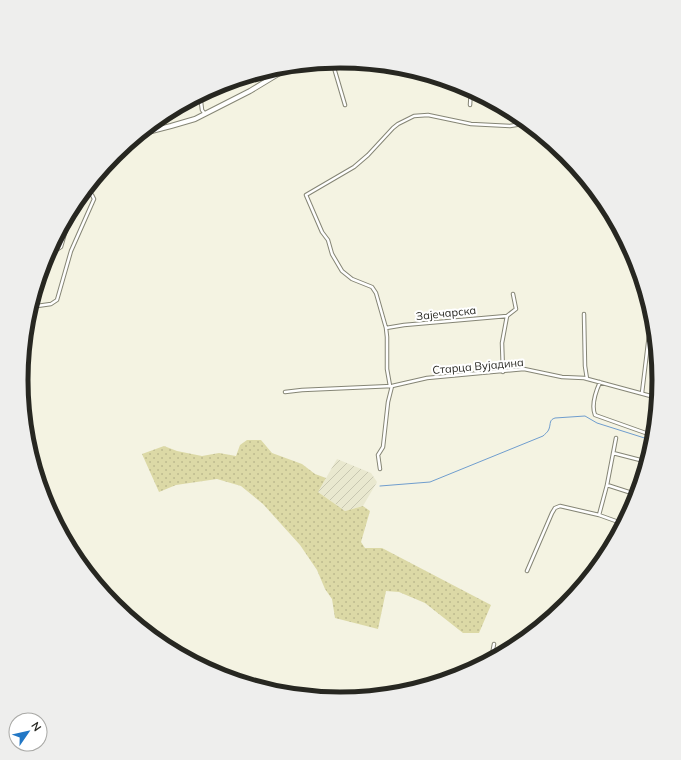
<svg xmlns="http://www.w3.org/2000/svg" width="681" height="760" font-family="Mulish,sans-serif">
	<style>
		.industrial { fill: url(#industrial-furrows) }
		.grass { fill: url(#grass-dots) }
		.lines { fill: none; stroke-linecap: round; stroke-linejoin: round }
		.stream { stroke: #6f9dce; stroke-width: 1 }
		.street-casing { stroke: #858575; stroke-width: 4.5 }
		.secondary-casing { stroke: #858575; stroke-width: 6 }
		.street { stroke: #fff; stroke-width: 2.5 }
		.secondary { stroke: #fff; stroke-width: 4 }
		.labels { text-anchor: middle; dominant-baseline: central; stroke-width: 4; stroke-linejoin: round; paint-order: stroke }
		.street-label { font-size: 11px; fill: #272721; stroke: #fff }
		.rim { fill: none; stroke: #272721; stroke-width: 5 }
	</style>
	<defs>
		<pattern id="industrial-furrows" width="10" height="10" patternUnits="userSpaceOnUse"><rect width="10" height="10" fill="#e9e8cf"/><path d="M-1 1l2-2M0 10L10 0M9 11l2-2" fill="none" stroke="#c8c7b1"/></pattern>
		<pattern id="grass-dots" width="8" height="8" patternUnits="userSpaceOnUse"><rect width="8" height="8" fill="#dcd9a6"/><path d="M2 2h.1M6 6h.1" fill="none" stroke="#bdba8f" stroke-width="1.8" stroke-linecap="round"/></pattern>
	</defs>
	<rect width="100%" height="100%" fill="#f4f3e2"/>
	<path class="industrial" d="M337,459L371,473L377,482L363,506L345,511L318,492Z"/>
	<path class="grass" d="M247,440H261L272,453L302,464L315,474L326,478L318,492L345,511L363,506L370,511L361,542L365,548H382L491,605L479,633H463L425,603L399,592L386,591L378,629L335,618L332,599L325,589L317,570L300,545L263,504L241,486L217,479L176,485L159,492L142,454L164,446L177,451L202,456L219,453L236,456L240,445Z"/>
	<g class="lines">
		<path class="stream" d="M380,486L430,482L543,436C545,434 548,432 549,429C551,423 549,420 555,418L585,416L597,423L654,441"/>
		<g class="street-casing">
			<path id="street" d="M332,61L345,105
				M436,77V79
				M200,94L202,110L205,114
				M470,105L471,89
				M521,124L522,118
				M50,249H58L61,247L73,205
				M47,257L48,253
				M30,307L51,304L57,300L71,251L94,199L92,195L83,193
				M584,314L585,366L587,379
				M386,328L404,325L507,316
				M23,364L27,373
				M503,372L502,343L507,316L516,309L513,294
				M600,382C596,391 591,405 595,415L654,436
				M390,386L387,369V337L386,328L376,293L372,287L352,279L342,271L332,254L328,240L322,232L306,195L354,167L368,155L393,128L398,124L414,116L428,115L471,124L510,126L528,123
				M285,392L302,390L392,386L427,378L524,369L562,377L584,378L658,398
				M642,393L649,335L653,316
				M613,453L648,462
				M380,469L378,455L383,447L388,402L392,386
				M607,485L638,495
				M599,515L607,485L616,438
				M527,571L552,513L555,508L560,506L599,515L624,524
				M103,592L104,587
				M491,660L494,644
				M273,692L282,693"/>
		</g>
		<g class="secondary-casing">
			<path id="secondary" d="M140,134L171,126L195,119L250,91L293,65"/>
		</g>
		<use href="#street" class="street"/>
		<use href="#secondary" class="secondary"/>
	</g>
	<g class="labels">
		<g class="street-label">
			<text transform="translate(446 313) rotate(-6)">Зајечарска</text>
			<text transform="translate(478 366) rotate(-5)">Старца Вујадина</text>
		</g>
	</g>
	<path d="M0 0H681V760H0ZM28 380a312 312 0 1 1 624 0a312 312 0 1 1-624 0Z" fill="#eeeeed" fill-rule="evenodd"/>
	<path class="rim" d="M28 380a312 312 0 1 1 624 0a312 312 0 1 1-624 0Z"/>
	<g transform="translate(28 732) rotate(56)"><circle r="19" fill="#ffffff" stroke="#a9a9a6"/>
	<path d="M0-3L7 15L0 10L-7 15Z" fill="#2277c5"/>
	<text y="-6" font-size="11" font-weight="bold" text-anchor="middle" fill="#272721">N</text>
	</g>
</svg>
